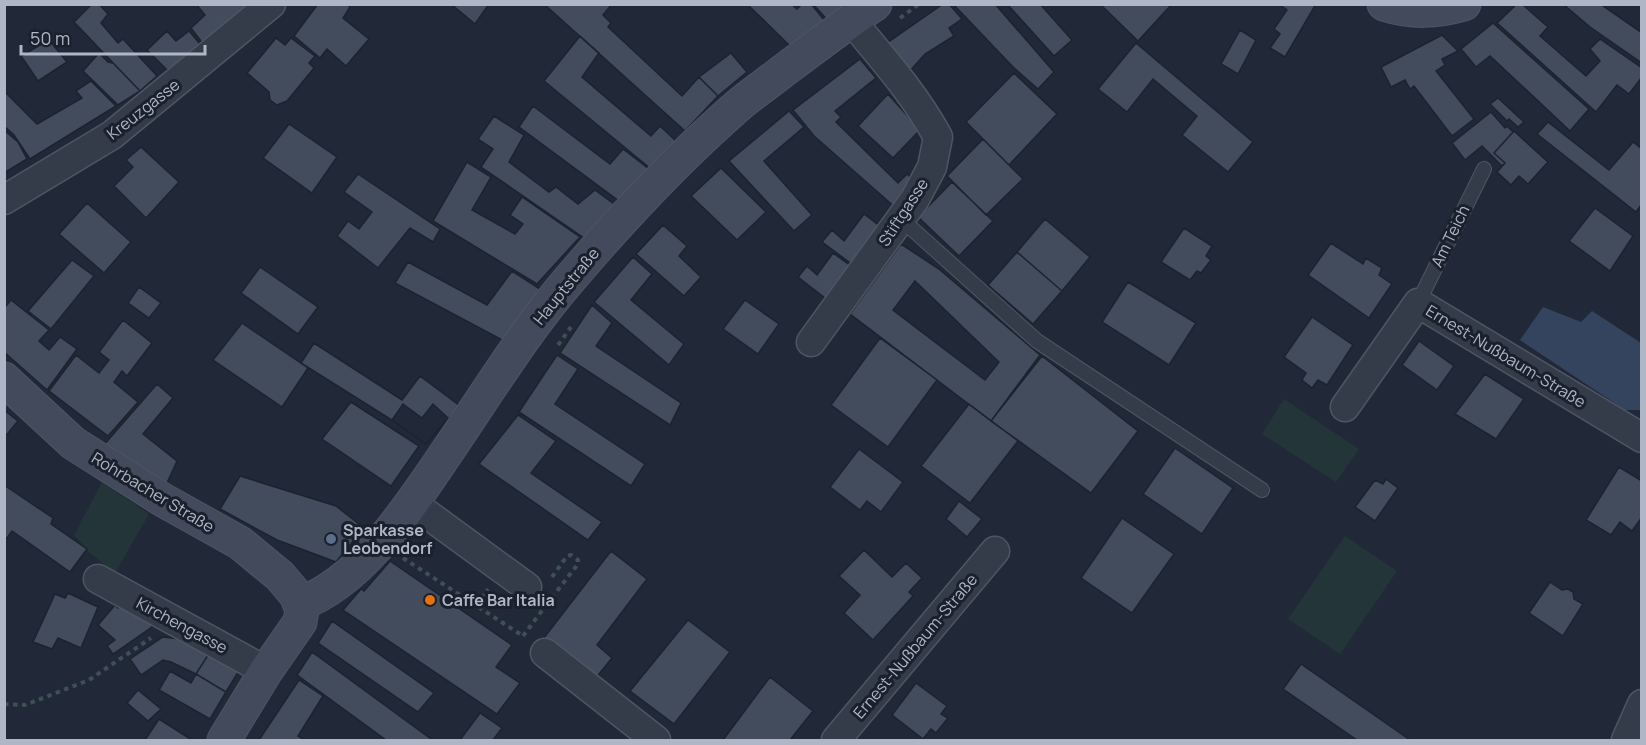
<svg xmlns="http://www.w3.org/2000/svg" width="1646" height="745" font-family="Manrope,sans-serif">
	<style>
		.green { fill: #233539 }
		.water { fill: #34445f }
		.building { fill: #424c5d; stroke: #1c232f; stroke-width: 1.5; fill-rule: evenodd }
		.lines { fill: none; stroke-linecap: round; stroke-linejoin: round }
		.lane-casing { stroke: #4f5663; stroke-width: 16 }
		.street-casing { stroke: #4f5663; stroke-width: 31 }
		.secondary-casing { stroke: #4f5663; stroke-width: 35 }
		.path { stroke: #3d5154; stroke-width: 4; stroke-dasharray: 4.5 4.5; stroke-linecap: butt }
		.lane { stroke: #343c49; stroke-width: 14 }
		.street { stroke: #343c49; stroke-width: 28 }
		.secondary { stroke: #424a5c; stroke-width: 33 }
		.service-dot { fill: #5c6f8a; stroke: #1a212d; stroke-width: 2 }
		.food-dot { fill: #e8710a; stroke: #1a212d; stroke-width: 2 }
		.labels { text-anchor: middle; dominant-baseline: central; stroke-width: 6; stroke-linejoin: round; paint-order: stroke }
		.street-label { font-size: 16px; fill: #afb6c5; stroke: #1a212d }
		.poi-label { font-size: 16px; font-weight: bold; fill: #afb6c5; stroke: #1a212d; text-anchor: start }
	</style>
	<rect width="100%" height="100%" fill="#212938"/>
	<path class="green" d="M1284,399L1359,449L1336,482L1262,434Z
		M102,482L149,514L115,573L89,552L74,535Z
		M1345,536L1397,571L1340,654L1288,619Z"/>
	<path class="water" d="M1543,307L1581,322L1592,311L1641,343V410H1625L1520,340Z"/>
	<path class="building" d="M92,4H99L108,14L101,23L118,43L123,39L157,76L140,91L74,22Z
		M196,4H251L207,49L191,28L205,15Z
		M318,4H346L350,7L343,18L369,39L346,66L327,49L320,58L294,36Z
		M451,4H489L475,24Z
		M544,4H612L603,15L611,23L608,27L682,96L699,77L718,96L685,131Z
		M747,4H791L797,9L802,4H811L825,21L791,47Z
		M813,4H855L830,23Z
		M943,4H949L962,19L949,28L954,36L925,54L909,72L887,43Z
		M953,4H995L1054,72L1038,89L1013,67Z
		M1007,4H1040L1072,40L1054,56Z
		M1100,4H1172L1138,41Z
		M1279,4H1316L1285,57L1270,48L1280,34L1274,29L1287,10Z
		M1517,4H1522L1548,27L1540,36L1586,76L1600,61L1590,49L1600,39L1642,68V77L1629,94L1617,85L1596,112L1497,23Z
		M1563,4H1600L1642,33V63L1590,27Z
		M1493,23L1589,109L1570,131L1490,56L1476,67L1461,49Z
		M1240,30L1256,40L1238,74L1221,64Z
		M167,31L176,41L189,31L205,50L172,75L147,50Z
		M1442,35L1458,51L1442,59L1445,65L1436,71L1474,119L1452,136L1414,86L1410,89L1405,80L1391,87L1381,67Z
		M580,36L599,53L582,77L651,136L660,126L676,141L651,169L544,81Z
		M276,38L285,45L291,38L315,56L309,63L314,68L287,101L277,105L270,100L269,92L247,73Z
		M49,40L67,62L38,81L21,56Z
		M1136,43L1253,142L1228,172L1182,135L1197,116L1153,79L1127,112L1098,89Z
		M99,53L108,62L113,63L140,91L118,105L83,71Z
		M731,53L747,72L718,96L699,77Z
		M860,59L876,78L835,111L841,117L836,122L898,183L907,174L916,182L897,209L814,136L793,110Z
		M1014,73L1057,114L1009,165L966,122Z
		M91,81L116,106L30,159L14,135L4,126V91L37,124L82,98L76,91Z
		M888,94L920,130L893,158L858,126Z
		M1498,98L1524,122L1518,127L1509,119L1507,121L1490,104Z
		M533,106L610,164L623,149L649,169L619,201L519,127Z
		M789,111L804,127L764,161L812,215L794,231L729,161Z
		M1491,112L1505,128L1507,126L1513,132L1494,153L1505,163L1502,166L1482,146L1465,160L1452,143Z
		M494,116L524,135L509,162L549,192L556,187L578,204L595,190L614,204L584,238L481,167L493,149L478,139Z
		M1548,122L1609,170L1633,142L1642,149V204L1636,212L1537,134Z
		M289,124L337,157L312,193L263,158Z
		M4,130L18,142L27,159L4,173Z
		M1514,131L1548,162L1528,184L1519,176L1511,185L1497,172L1505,163L1494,153Z
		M983,139L1023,179L986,215L947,176Z
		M141,147L179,182L146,218L114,186L133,167L126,160Z
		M467,162L491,177L472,210L515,234L523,224L510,215L522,197L580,237L537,284L433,221Z
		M721,168L766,212L737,240L691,196Z
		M358,174L440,229L433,242L410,228L378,268L337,236L348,221L359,229L372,212L344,192Z
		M952,182L993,221L959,256L918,217Z
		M87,203L131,242L104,273L59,234Z
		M1595,208L1633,236L1610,271L1569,241Z
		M864,214L885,230L857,268L822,242L832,230L844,241Z
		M1045,219L1090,257L1062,291L1017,252Z
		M663,225L687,246L679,256L701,277L684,296L636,254Z
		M1184,228L1212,246L1206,256L1211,260L1201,273L1197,271L1190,280L1161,262Z
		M1331,243L1363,264L1366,258L1382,268L1379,275L1392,284L1369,318L1308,275Z
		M901,244L939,269L1040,355L991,421L850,314ZM915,281L999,362L985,380L893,310Z
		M1017,252L1062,291L1033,324L988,285Z
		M833,253L858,271L834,305L798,277L807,266L817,275Z
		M633,257L652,274L631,300L684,344L669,365L594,302Z
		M72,260L94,276L51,329L28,311Z
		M408,262L487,305L512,271L540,289L504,341L395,283Z
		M260,267L318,307L298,334L241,293Z
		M1128,282L1196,323L1169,365L1102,322Z
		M139,287L161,303L149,318L128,303Z
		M11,300L49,330L39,341L49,350L60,337L77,349L47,390L4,352V308Z
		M745,300L779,324L758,354L723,329Z
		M592,305L612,323L596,346L681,403L670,425L560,353Z
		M1312,317L1353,345L1327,385L1318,380L1312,388L1302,380L1306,373L1284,357Z
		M123,320L152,343L127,376L122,371L114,382L138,402L108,436L49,391L76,355L99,373L109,360L99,352Z
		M242,323L308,368L282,407L213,360Z
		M880,338L937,380L888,447L831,405Z
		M1419,341L1454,366L1437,390L1402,365Z
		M314,343L402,400L420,376L460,406L426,444L392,420L301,363Z
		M557,355L578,369L555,404L645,464L631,486L519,412Z
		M1042,356L1138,431L1091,493L991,421Z
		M1485,374L1524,399L1496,439L1455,414Z
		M157,384L173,398L143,434L177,461L167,483L102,447Z
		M351,402L419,446L391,486L322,439Z
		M403,404L422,418L433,404L448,418L426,444L392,420Z
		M969,404L1018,441L970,503L921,466Z
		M4,410L18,421L4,438Z
		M518,415L556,441L531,473L602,522L588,540L479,464Z
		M1175,448L1233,488L1202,534L1143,494Z
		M859,449L903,482L881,512L867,501L860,510L830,487Z
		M1619,467L1642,481V517L1632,531L1620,522L1611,535L1586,520Z
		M240,476L336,506L364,528L336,562L277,540L220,509Z
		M1386,479L1398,488L1375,521L1355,507L1375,480L1383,484Z
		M4,485L53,518L51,524L87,549L70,572L12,531L4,542Z
		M959,501L982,519L967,537L946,519Z
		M1122,518L1174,554L1132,613L1081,578Z
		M864,550L892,577L906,563L922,578L909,592L913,596L873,640L844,613L860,595L839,576Z
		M611,551L647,579L597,645L612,658L595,679L543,639Z
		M390,561L512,645L496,667L520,683L497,714L343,610L361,589L364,591Z
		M1550,582L1562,590L1568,589L1573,592L1574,599L1583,604L1563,636L1529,613Z
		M68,593L98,607L81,648L58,638L52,649L33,642L55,594L65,598Z
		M123,600L152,618V627L113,654L107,646L115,640L98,625L115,605L118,608Z
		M688,620L730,652L674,724L630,691Z
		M332,621L434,693L418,712L318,643Z
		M163,637L180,639L210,652L196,674L171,662L163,660L141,675L130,659Z
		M210,652L240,669L226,692L196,674Z
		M312,652L431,739L430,740H386L297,675Z
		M1301,664L1410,740H1357L1283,689Z
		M170,671L191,683L196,674L226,692L210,719L159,690Z
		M770,677L813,711L790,740H723Z
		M299,680L323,696L298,736L305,740H259Z
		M916,683L947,706L941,714L948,718L936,733L931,729L923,739L892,715Z
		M138,690L161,709L148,721L127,703Z
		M480,713L502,728L493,740H460Z
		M159,719L192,740H145Z"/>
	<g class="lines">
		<g class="lane-casing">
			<path id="lane" d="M901,219L1037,341L1262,490
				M1418,303L1484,169"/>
		</g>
		<g class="street-casing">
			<path id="street" d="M4,200L112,135L271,4
				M811,342L915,199L932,167L938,137C914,93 883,59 851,20
				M1345,407L1418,303L1642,438
				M412,503L527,587
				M98,579L266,671
				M545,653L656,740
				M836,740L995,551
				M1626,740L1642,704"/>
		</g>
		<g class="secondary-casing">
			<path id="secondary" d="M1384,4C1412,13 1436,12 1464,4
				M4,379L73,443L163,500L240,543L280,576L296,595L302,610L300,622L266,671L224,740
				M300,604C365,580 413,501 451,446C489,390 525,331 569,280C620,220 674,162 733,110C748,96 767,84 783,71C813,49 843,25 875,4"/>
		</g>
		<path class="path" d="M900,18L919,4
			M558,345L571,327
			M403,558L523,636
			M552,577L567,556L571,555L578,560V564L554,595
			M476,605L488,589
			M523,636L544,608
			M4,704L25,705L89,680L151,638"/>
		<use href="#lane" class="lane"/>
		<use href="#street" class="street"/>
		<use href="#secondary" class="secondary"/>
	</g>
	<circle class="service-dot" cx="331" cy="539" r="6"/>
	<circle class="food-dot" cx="430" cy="600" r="6"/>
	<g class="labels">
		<g class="street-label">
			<text transform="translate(143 109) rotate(-38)">Kreuzgasse</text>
			<text transform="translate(903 212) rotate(-57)">Stiftgasse</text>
			<text transform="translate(1450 236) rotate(-64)">Am Teich</text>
			<text transform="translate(566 286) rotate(-51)">Hauptstraße</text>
			<text transform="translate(1506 356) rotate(31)">Ernest-Nußbaum-Straße</text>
			<text transform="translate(153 492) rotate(31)">Rohrbacher Straße</text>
			<text transform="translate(182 625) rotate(28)">Kirchengasse</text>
			<text transform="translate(915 646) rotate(-50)">Ernest-Nußbaum-Straße</text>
		</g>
		<g class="poi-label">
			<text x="343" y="530">Sparkasse<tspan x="343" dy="18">Leobendorf</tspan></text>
			<text x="442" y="600">Caffe Bar Italia</text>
		</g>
	</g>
	<rect width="1646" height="745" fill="none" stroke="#afb6c5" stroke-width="12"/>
	<path d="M21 45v9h184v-9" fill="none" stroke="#afb6c5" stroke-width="3"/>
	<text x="30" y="45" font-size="18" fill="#afb6c5" stroke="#1a212d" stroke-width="4.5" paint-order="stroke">50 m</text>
</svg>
